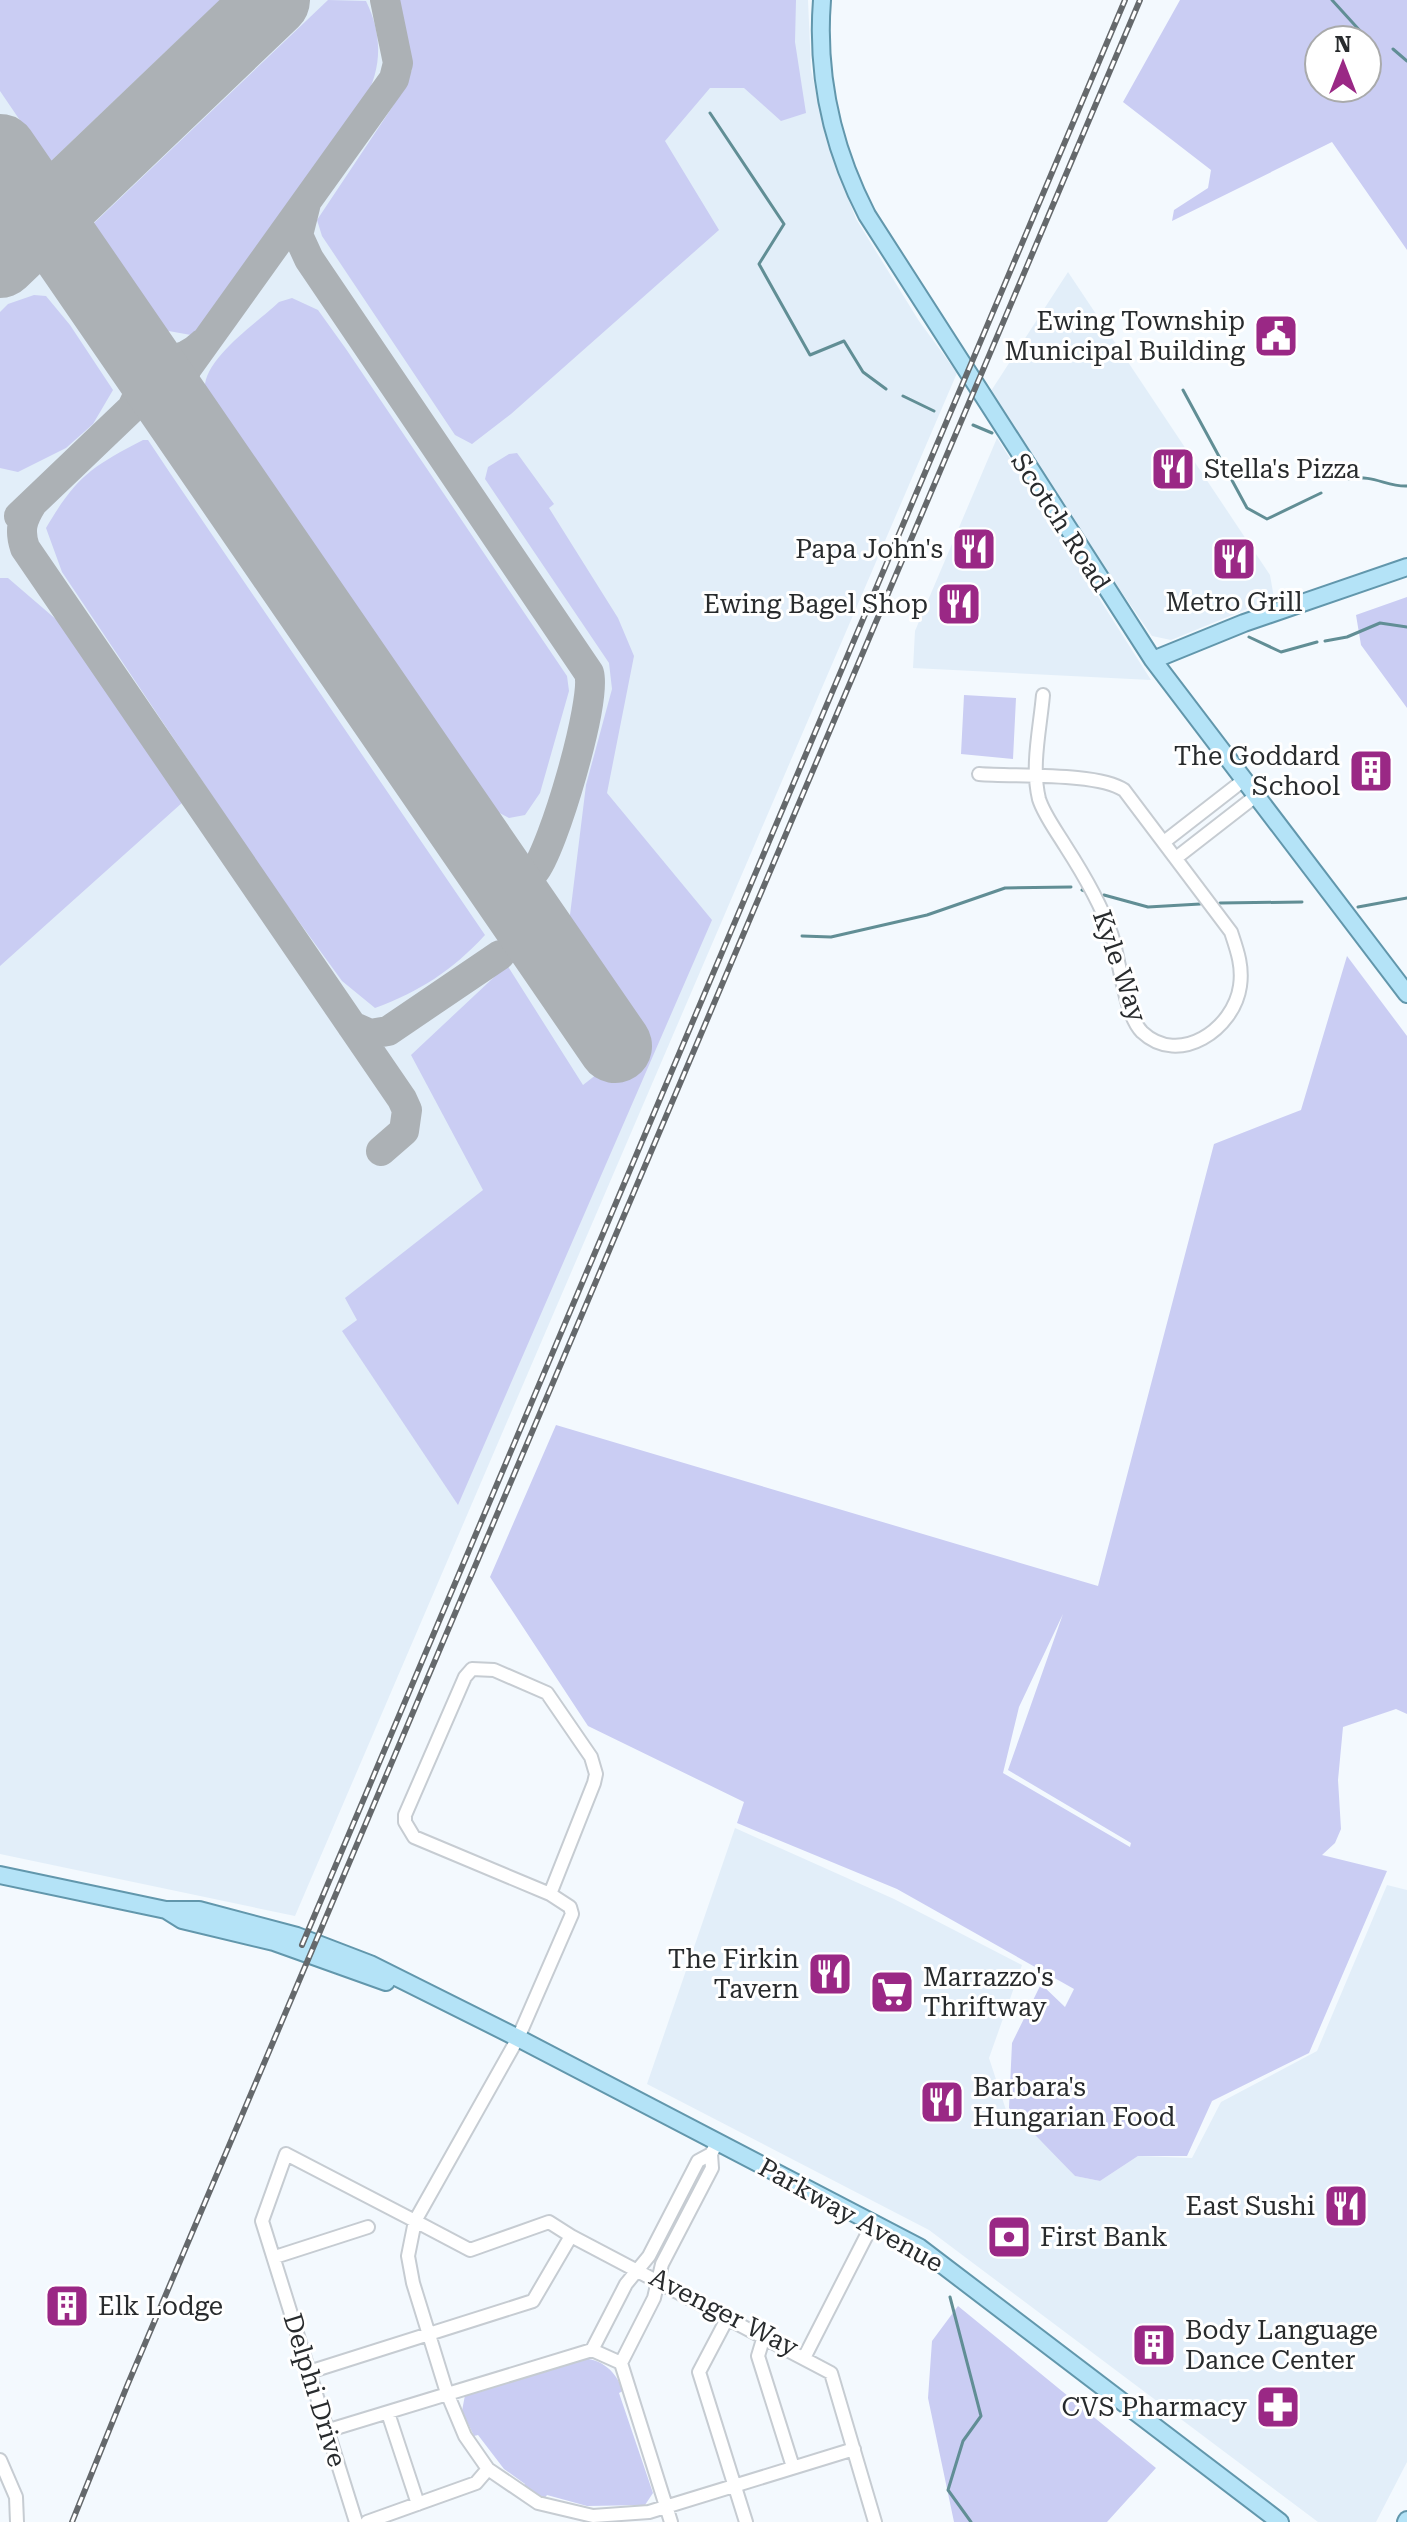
<svg xmlns="http://www.w3.org/2000/svg" width="1407" height="2522" font-family="'Roboto Serif',serif">
	<style>
		.built { fill: #e2eef9 }
		.green { fill: #cacdf3; fill-rule: evenodd }
		.lines { fill: none; stroke-linecap: round; stroke-linejoin: round }
		.stream { stroke: #618e95; stroke-width: 3 }
		.taxiway { stroke: #acb1b5; stroke-width: 30 }
		.runway { stroke: #acb1b5; stroke-width: 74 }
		.minor-casing { stroke: #c6ccd2; stroke-width: 16 }
		.major-casing { stroke: #6297ac; stroke-width: 20 }
		.minor { stroke: #fff; stroke-width: 12 }
		.major { stroke: #b4e3f7; stroke-width: 16 }
		.rail-casing { stroke: #65696c; stroke-width: 6 }
		.rail { stroke: #fff; stroke-width: 3; stroke-dasharray: 9; stroke-linecap: butt }
		.labels { text-anchor: middle; dominant-baseline: central; stroke-width: 6; stroke-linejoin: round; paint-order: stroke }
		.poi-label { font-size: 26px; fill: #282b2d; stroke: #fff; text-anchor: end }
		.street-label { font-size: 26px; fill: #282b2d; stroke: #fff }
	</style>
	<rect width="100%" height="100%" fill="#f3f9fe"/>
	<path class="built" d="M0,0H808L811,70L829,148L856,219L919,321L957,373L295,1916L0,1854Z
		M1068,272L1270,575L1274,598L1171,640L1152,636L1095,554L991,391Z
		M997,438L1151,680L913,668L915,631Z
		M735,1828L894,1899L1022,1965L989,2058L1006,2110L1028,2124L1075,2176L1100,2181L1138,2156L1192,2158L1221,2102L1317,2051L1387,1885L1407,1890V2462L1376,2522H1318L929,2230L647,2084Z"/>
	<path class="green" d="M0,0H220L49,163L0,91Z
		M328,0L366,1C383,36 382,68 364,101L201,327L191,335L163,330L92,225Z
		M399,0H796L795,42L806,113L781,121L744,88H710L665,141L719,230L511,414L472,444L455,435L322,236L317,220L393,106L412,70Z
		M1180,0H1407V250L1332,142L1172,221L1174,210L1208,188L1211,170L1123,102ZM1319,40H1367V88H1319Z
		M34,295L46,296L70,325L113,390L93,424L66,448L18,472L0,468V312L8,304Z
		M292,298L318,310L346,349L567,676L569,691L540,793L525,815L509,818L490,808L205,391C201,360 257,323 279,302Z
		M143,440H148L170,473L485,935C453,970 419,992 375,1008L342,981L268,879L62,572L46,528C76,477 91,467 143,440Z
		M517,453L554,504L549,508L618,618L634,656L607,793L712,920L458,1505L342,1331L357,1320L345,1298L483,1190L411,1055L507,965L583,1085L647,1035L569,923L586,785L612,689L609,663L485,479L488,467L509,454Z
		M0,578H8L58,621L183,802L0,966Z
		M1407,597V708L1361,645L1356,615Z
		M964,695L1016,698L1013,759L961,754Z
		M1347,956L1407,1036V1714L1396,1709L1343,1727L1338,1780L1341,1829L1335,1843L1322,1855L1387,1871L1309,2053L1212,2101L1187,2156H1138L1100,2181L1075,2176L1009,2108L1012,2043L1041,1984L1065,2007L1074,1989L897,1889L737,1823L744,1802L588,1726L490,1577L556,1425L1098,1586L1214,1144L1301,1110ZM1063,1614L1008,1770L1131,1843L1130,1847L1003,1773L1019,1707Z
		M958,2306L1156,2468L1107,2522H954L928,2398L932,2341Z
		M581,2358C602,2359 616,2371 623,2391L619,2393L653,2493L645,2505L587,2506L547,2495L544,2499L524,2488L525,2484L504,2469L478,2435L474,2436L462,2411L465,2395L555,2369L556,2365Z"/>
	<g class="lines">
		<path class="stream" d="M1332,0L1362,33
			M1393,49L1407,61
			M710,113L784,224L759,264L810,355L844,341L863,372L886,389
			M1183,390L1247,508L1267,519L1321,493
			M903,396L934,411
			M973,425L992,433
			M1349,479C1373,474 1387,487 1407,486
			M1249,637L1281,652L1317,642
			M1325,641L1347,637L1380,623L1407,627
			M1082,890L1085,891
			M1104,895L1148,907L1200,904
			M1220,903L1302,902
			M1358,907L1407,898
			M802,936L831,937L927,915L1005,888L1071,887
			M950,2297L981,2416L963,2441L948,2490L971,2522"/>
		<path class="taxiway" d="M254,19L265,0
			M306,203L298,235L309,259L589,673C597,700 553,850 534,872
			M127,336C146,363 177,368 202,344
			M193,432C175,409 174,394 187,368L394,79L398,63L385,0
			M32,504C22,520 19,530 25,548L402,1099L407,1110L404,1131L381,1151
			M19,516L132,408L142,387L141,357
			M352,1026L370,1034L388,1031L500,955"/>
		<path class="runway" d="M0,151L615,1046
			M0,261L273,0"/>
		<g class="minor-casing">
			<path id="minor" d="M979,774C1015,777 1097,772 1124,790L1231,932C1237,950 1243,966 1240,986C1234,1029 1179,1067 1142,1032C1124,1014 1120,959 1111,933C1100,902 1084,875 1066,847C1057,832 1044,815 1039,799C1031,766 1040,729 1043,695
				M1164,842L1245,779
				M1176,858L1257,795
				M550,1894L594,1783L596,1774L591,1757L547,1693L494,1670L472,1669L465,1677L405,1815V1822L414,1837L550,1894L570,1907L572,1914L518,2038L415,2221L470,2250L549,2222L571,2236
				M275,2257L368,2227
				M728,2317L699,2372L746,2522
				M764,2336L758,2356L793,2467
				M592,2350L626,2284L649,2256L698,2161L711,2154L718,2141
				M592,2350L621,2363L671,2522
				M804,2358L873,2223
				M621,2363L654,2298L662,2264L712,2168L711,2154
				M309,2372L533,2301L571,2236L831,2373L875,2522
				M388,2413L418,2504
				M326,2431L592,2350
				M0,2460L16,2497L17,2522
				M356,2522L262,2221L286,2154L415,2221L408,2256L413,2283L447,2393L465,2436L488,2469L538,2503L593,2516L649,2512L854,2449
				M367,2522L476,2483L488,2469"/>
		</g>
		<g class="major-casing">
			<path id="major" d="M822,0C816,77 832,147 867,215L1153,660L1407,994
				M1153,660L1244,623L1407,567
				M0,1875L166,1910H199L297,1936L370,1964L518,2038L919,2247L1280,2522
				M166,1910L182,1920L274,1942L386,1982
				M1406,2522L1407,2520"/>
		</g>
		<use href="#minor" class="minor"/>
		<use href="#major" class="major"/>
		<g class="rail-casing">
			<path id="rail" d="M302,1945L1125,0
				M72,2522L127,2386L1140,0"/>
		</g>
		<use href="#rail" class="rail"/>
	</g>
	<defs>
		<g id="civic-square" transform="scale(2.3)"><rect x="-9" y="-9" width="18" height="18" rx="4" fill="#9a2885" stroke="#fff"/><path d="M-.6-6.5H3V-4.5H.6V-3L4-1V1h2V6H-6V1h2V-1L-.6-3ZM-1.2 2.5V6h2.4V2.5Z" fill="#fff"/></g>
		<g id="restaurant-square" transform="scale(2.3)"><rect x="-9" y="-9" width="18" height="18" rx="4" fill="#9a2885" stroke="#fff"/><path d="M-5-6h1v4h1v-4h1v4h1v-4h1v5L-1.5 .5V6h-2V.5L-5-1ZM5-6V6H3V1.5H1.5Q1.5-4 5-6Z" fill="#fff"/></g>
		<g id="building-square" transform="scale(2.3)"><rect x="-9" y="-9" width="18" height="18" rx="4" fill="#9a2885" stroke="#fff"/><path d="M-4-6H4V6H1V3H-1V6H-4ZM-2.5-4.3h1.7v1.8h-1.7ZM.8-4.3h1.7v1.8H.8ZM-2.5-1h1.7V.8h-1.7ZM.8-1h1.7V.8H.8Z" fill="#fff"/></g>
		<g id="supermarket-square" transform="scale(2.3)"><rect x="-9" y="-9" width="18" height="18" rx="4" fill="#9a2885" stroke="#fff"/><path d="M-6-5.5h2.5l.6 2H6L4.5 2H-2.5L-4.4-4H-6ZM-1.5 3.2a1.3 1.3 0 1 0 .1 0ZM3 3.2a1.3 1.3 0 1 0 .1 0Z" fill="#fff"/></g>
		<g id="bank-square" transform="scale(2.3)"><rect x="-9" y="-9" width="18" height="18" rx="4" fill="#9a2885" stroke="#fff"/><path d="M-6-4H6V4H-6ZM0-2.3a2.3 2.3 0 1 0 0 4.6a2.3 2.3 0 1 0 0-4.6Z" fill="#fff"/></g>
		<g id="pharmacy-square" transform="scale(2.3)"><rect x="-9" y="-9" width="18" height="18" rx="4" fill="#9a2885" stroke="#fff"/><path d="M-2-6h4v4h4v4h-4v4h-4v-4h-4v-4h4Z" fill="#fff"/></g>
	</defs>
	<g fill-rule="evenodd">
		<use href="#civic-square" x="1276" y="336"/>
		<use href="#restaurant-square" x="1173" y="469"/>
		<use href="#restaurant-square" x="974" y="549"/>
		<use href="#restaurant-square" x="1234" y="559"/>
		<use href="#restaurant-square" x="959" y="604"/>
		<use href="#building-square" x="1371" y="771"/>
		<use href="#restaurant-square" x="830" y="1974"/>
		<use href="#supermarket-square" x="892" y="1992"/>
		<use href="#restaurant-square" x="942" y="2102"/>
		<use href="#restaurant-square" x="1346" y="2206"/>
		<use href="#bank-square" x="1009" y="2237"/>
		<use href="#building-square" x="67" y="2306"/>
		<use href="#building-square" x="1154" y="2345"/>
		<use href="#pharmacy-square" x="1278" y="2407"/>
	</g>
	<g class="labels">
		<g class="poi-label">
			<text x="1245" y="321">Ewing Township<tspan x="1245" dy="30">Municipal Building</tspan></text>
			<text x="1204" y="469" text-anchor="start">Stella's Pizza</text>
			<text x="943" y="549">Papa John's</text>
			<text x="1234" y="602" text-anchor="middle">Metro Grill</text>
			<text x="928" y="604">Ewing Bagel Shop</text>
			<text x="1340" y="756">The Goddard<tspan x="1340" dy="30">School</tspan></text>
			<text x="799" y="1959">The Firkin<tspan x="799" dy="30">Tavern</tspan></text>
			<text x="923" y="1977" text-anchor="start">Marrazzo's<tspan x="923" dy="30">Thriftway</tspan></text>
			<text x="973" y="2087" text-anchor="start">Barbara's<tspan x="973" dy="30">Hungarian Food</tspan></text>
			<text x="1315" y="2206">East Sushi</text>
			<text x="1040" y="2237" text-anchor="start">First Bank</text>
			<text x="98" y="2306" text-anchor="start">Elk Lodge</text>
			<text x="1185" y="2330" text-anchor="start">Body Language<tspan x="1185" dy="30">Dance Center</tspan></text>
			<text x="1247" y="2407">CVS Pharmacy</text>
		</g>
		<g class="street-label">
			<text transform="translate(1061 522) rotate(57)">Scotch Road</text>
			<text transform="translate(1120 966) rotate(71)">Kyle Way</text>
			<text transform="translate(851 2215) rotate(29)">Parkway Avenue</text>
			<text transform="translate(724 2312) rotate(27)">Avenger Way</text>
			<text transform="translate(315 2390) rotate(73)">Delphi Drive</text>
		</g>
	</g>
	<g transform="translate(1343 64)"><circle r="38" fill="#ffffff" stroke="#a9aaab" stroke-width="2"/>
	<path d="M0-6L14 30L0 20L-14 30Z" fill="#9a2885"/>
	<text y="-12" font-size="22" font-weight="bold" text-anchor="middle" fill="#282b2d">N</text>
	</g>
</svg>
